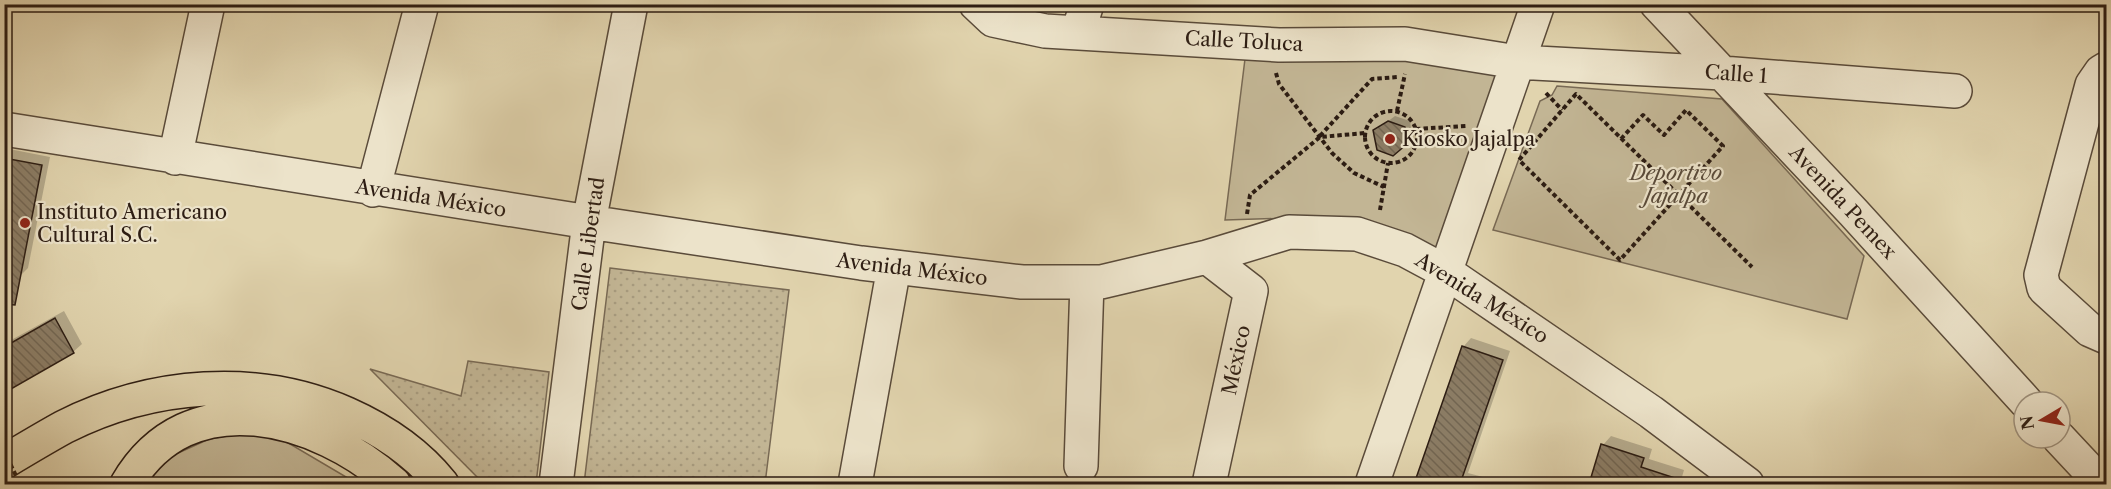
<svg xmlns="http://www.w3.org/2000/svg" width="2111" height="489" font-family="'Libre Caslon Text',serif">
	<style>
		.grass { fill: url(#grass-dots); stroke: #786954; stroke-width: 1.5 }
		.park { fill: #c2b594; stroke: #786954; stroke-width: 1.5 }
		.shadow { fill: #0003 }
		.building { fill: url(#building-back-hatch); stroke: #2d1d13; stroke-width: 1.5 }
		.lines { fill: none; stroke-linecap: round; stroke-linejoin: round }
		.minor-casing { stroke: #5a4b3a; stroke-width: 36 }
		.major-casing { stroke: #2d1d13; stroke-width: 36 }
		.path { stroke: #2d1d13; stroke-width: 4; stroke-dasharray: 4.5 3; stroke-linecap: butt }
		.minor { stroke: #ece3ca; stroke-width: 33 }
		.major { stroke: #e1d4ae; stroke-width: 33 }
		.path-bridge { stroke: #2d1d13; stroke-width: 4; stroke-dasharray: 4.5 3; stroke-linecap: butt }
		.poi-dot { fill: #8f2418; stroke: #ece3ca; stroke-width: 2 }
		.labels { text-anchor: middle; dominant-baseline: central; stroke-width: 4.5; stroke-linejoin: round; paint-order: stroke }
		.street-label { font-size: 20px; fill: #2d1d13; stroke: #ece3ca }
		.poi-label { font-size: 20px; fill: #2d1d13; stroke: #ece3ca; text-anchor: start }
		.park-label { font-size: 20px; font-style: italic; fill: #5a4b3a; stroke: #ece3ca }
	</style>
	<defs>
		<pattern id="grass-dots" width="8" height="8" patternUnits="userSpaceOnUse" patternTransform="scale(1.5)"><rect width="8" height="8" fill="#c2b594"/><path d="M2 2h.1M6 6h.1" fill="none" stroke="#a79b7f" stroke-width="1.8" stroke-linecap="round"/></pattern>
		<pattern id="building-back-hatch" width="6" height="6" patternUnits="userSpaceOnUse" patternTransform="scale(1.5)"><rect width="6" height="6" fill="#8b7c64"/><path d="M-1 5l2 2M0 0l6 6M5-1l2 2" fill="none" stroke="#726551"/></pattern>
	</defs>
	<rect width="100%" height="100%" fill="#e1d4ae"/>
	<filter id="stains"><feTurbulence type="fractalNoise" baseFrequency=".00333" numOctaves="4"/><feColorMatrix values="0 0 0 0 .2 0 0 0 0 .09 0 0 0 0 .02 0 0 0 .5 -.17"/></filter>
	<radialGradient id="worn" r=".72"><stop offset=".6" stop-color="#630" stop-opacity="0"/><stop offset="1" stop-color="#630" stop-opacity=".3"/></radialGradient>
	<path class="grass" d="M610,268L789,290L765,484H584Z
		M468,361L549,372L536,484H484L370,369L461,396Z"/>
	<path class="park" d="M1384,53L1501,76L1441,255L1292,218L1225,220L1245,59Z
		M1557,86L1722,99L1864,256L1847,319L1493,230L1540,101L1552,95Z
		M244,433L280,438L358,484H144L167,458L209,439Z"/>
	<path class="shadow" d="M1395,116L1410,121L1412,137L1406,143L1375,131Z
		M4,148L50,157L28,268L20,276L4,273Z
		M64,311L82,344L73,352L4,391V344Z
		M1471,338L1510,351L1468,473L1509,484H1414L1463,347Z
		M1611,436L1652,449L1649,459L1684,470L1680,484H1590L1603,445Z"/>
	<path class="building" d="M1388,121L1405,127L1407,144L1393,156L1377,150L1373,130Z
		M4,158L42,165L15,305L4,304Z
		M55,318L74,353L4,393V347Z
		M1462,346L1503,360L1460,484H1414Z
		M1601,444L1644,458L1641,467L1681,480L1680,484H1589Z"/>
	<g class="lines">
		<g class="minor-casing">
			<path id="minor" d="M976,4L993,20L1045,31L1279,45L1405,44L1517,62L1722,73L1955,91
				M1657,4L1853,212L2026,402
				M1078,32L1087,4
				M2106,69L2101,72L2092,85L2041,275L2044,288L2090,330L2106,337
				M4,129L589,222L861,263L1022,282H1101L1207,257L1289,232L1357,234L1405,250L1446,272L1651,412L1747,484
				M175,158L208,4
				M373,190L422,4
				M1207,257L1251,291L1209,484
				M2059,438L2102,484
				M1081,466L1087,282
				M556,484L589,222L631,4
				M855,484L894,267
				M1372,484L1538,4"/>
		</g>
		<g class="major-casing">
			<path id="major" d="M4,462C24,450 44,438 64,427C151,383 257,374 347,414C383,430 418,454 442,484
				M127,484C188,379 319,416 394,484"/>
		</g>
		<path class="path" d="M1276,73L1279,84L1332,153L1354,173L1384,187
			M1546,93L1562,110
			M1365 137a26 26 0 1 1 52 0a26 26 0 1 1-52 0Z
			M1397,111L1405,74
			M1416,129L1466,126
			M1320,136L1372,79L1398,77
			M1621,139L1643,115L1664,135L1686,110L1723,146L1620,260L1519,160L1576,94L1752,267
			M1380,210L1388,163
			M1247,214L1250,195L1320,137L1365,133"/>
		<use href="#minor" class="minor"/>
		<use href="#major" class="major"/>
		<path class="path-bridge" d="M4,451L20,484"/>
	</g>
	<g class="poi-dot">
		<circle cx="1390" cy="139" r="6"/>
		<circle cx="25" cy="223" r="6"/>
	</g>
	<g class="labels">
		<g class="street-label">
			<text transform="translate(1244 41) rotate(3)">Calle Toluca</text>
			<text transform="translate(1736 74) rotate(4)">Calle 1</text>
			<text transform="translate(431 198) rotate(9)">Avenida México</text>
			<text transform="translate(1843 202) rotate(47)">Avenida Pemex</text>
			<text transform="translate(588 244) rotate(-82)">Calle Libertad</text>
			<text transform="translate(912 269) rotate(7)">Avenida México</text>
			<text transform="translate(1482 298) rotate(32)">Avenida México</text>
			<text transform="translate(1236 360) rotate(-78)">México</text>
		</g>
		<g class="poi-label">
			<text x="1402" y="139">Kiosko Jajalpa</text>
			<text x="37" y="212">Instituto Americano<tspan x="37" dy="23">Cultural S.C.</tspan></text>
		</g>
		<g class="park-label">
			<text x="1676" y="173">Deportivo<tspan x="1676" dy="23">Jajalpa</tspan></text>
		</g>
	</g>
	<rect width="2111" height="489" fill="none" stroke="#e1d4ae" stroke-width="24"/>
	<rect x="6" y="6" width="2099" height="477" fill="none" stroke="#2d1d13" stroke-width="3"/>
	<rect x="12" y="12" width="2087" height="465" fill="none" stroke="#2d1d13" stroke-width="1.5"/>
	<g transform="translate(2042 420) rotate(260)"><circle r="28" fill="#ece3ca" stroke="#a09481" stroke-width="1.5"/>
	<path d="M0-4.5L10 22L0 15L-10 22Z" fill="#8f2418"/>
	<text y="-9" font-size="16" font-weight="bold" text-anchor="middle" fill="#2d1d13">N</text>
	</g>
	<rect width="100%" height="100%" filter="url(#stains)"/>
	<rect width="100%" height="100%" fill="url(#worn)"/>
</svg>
